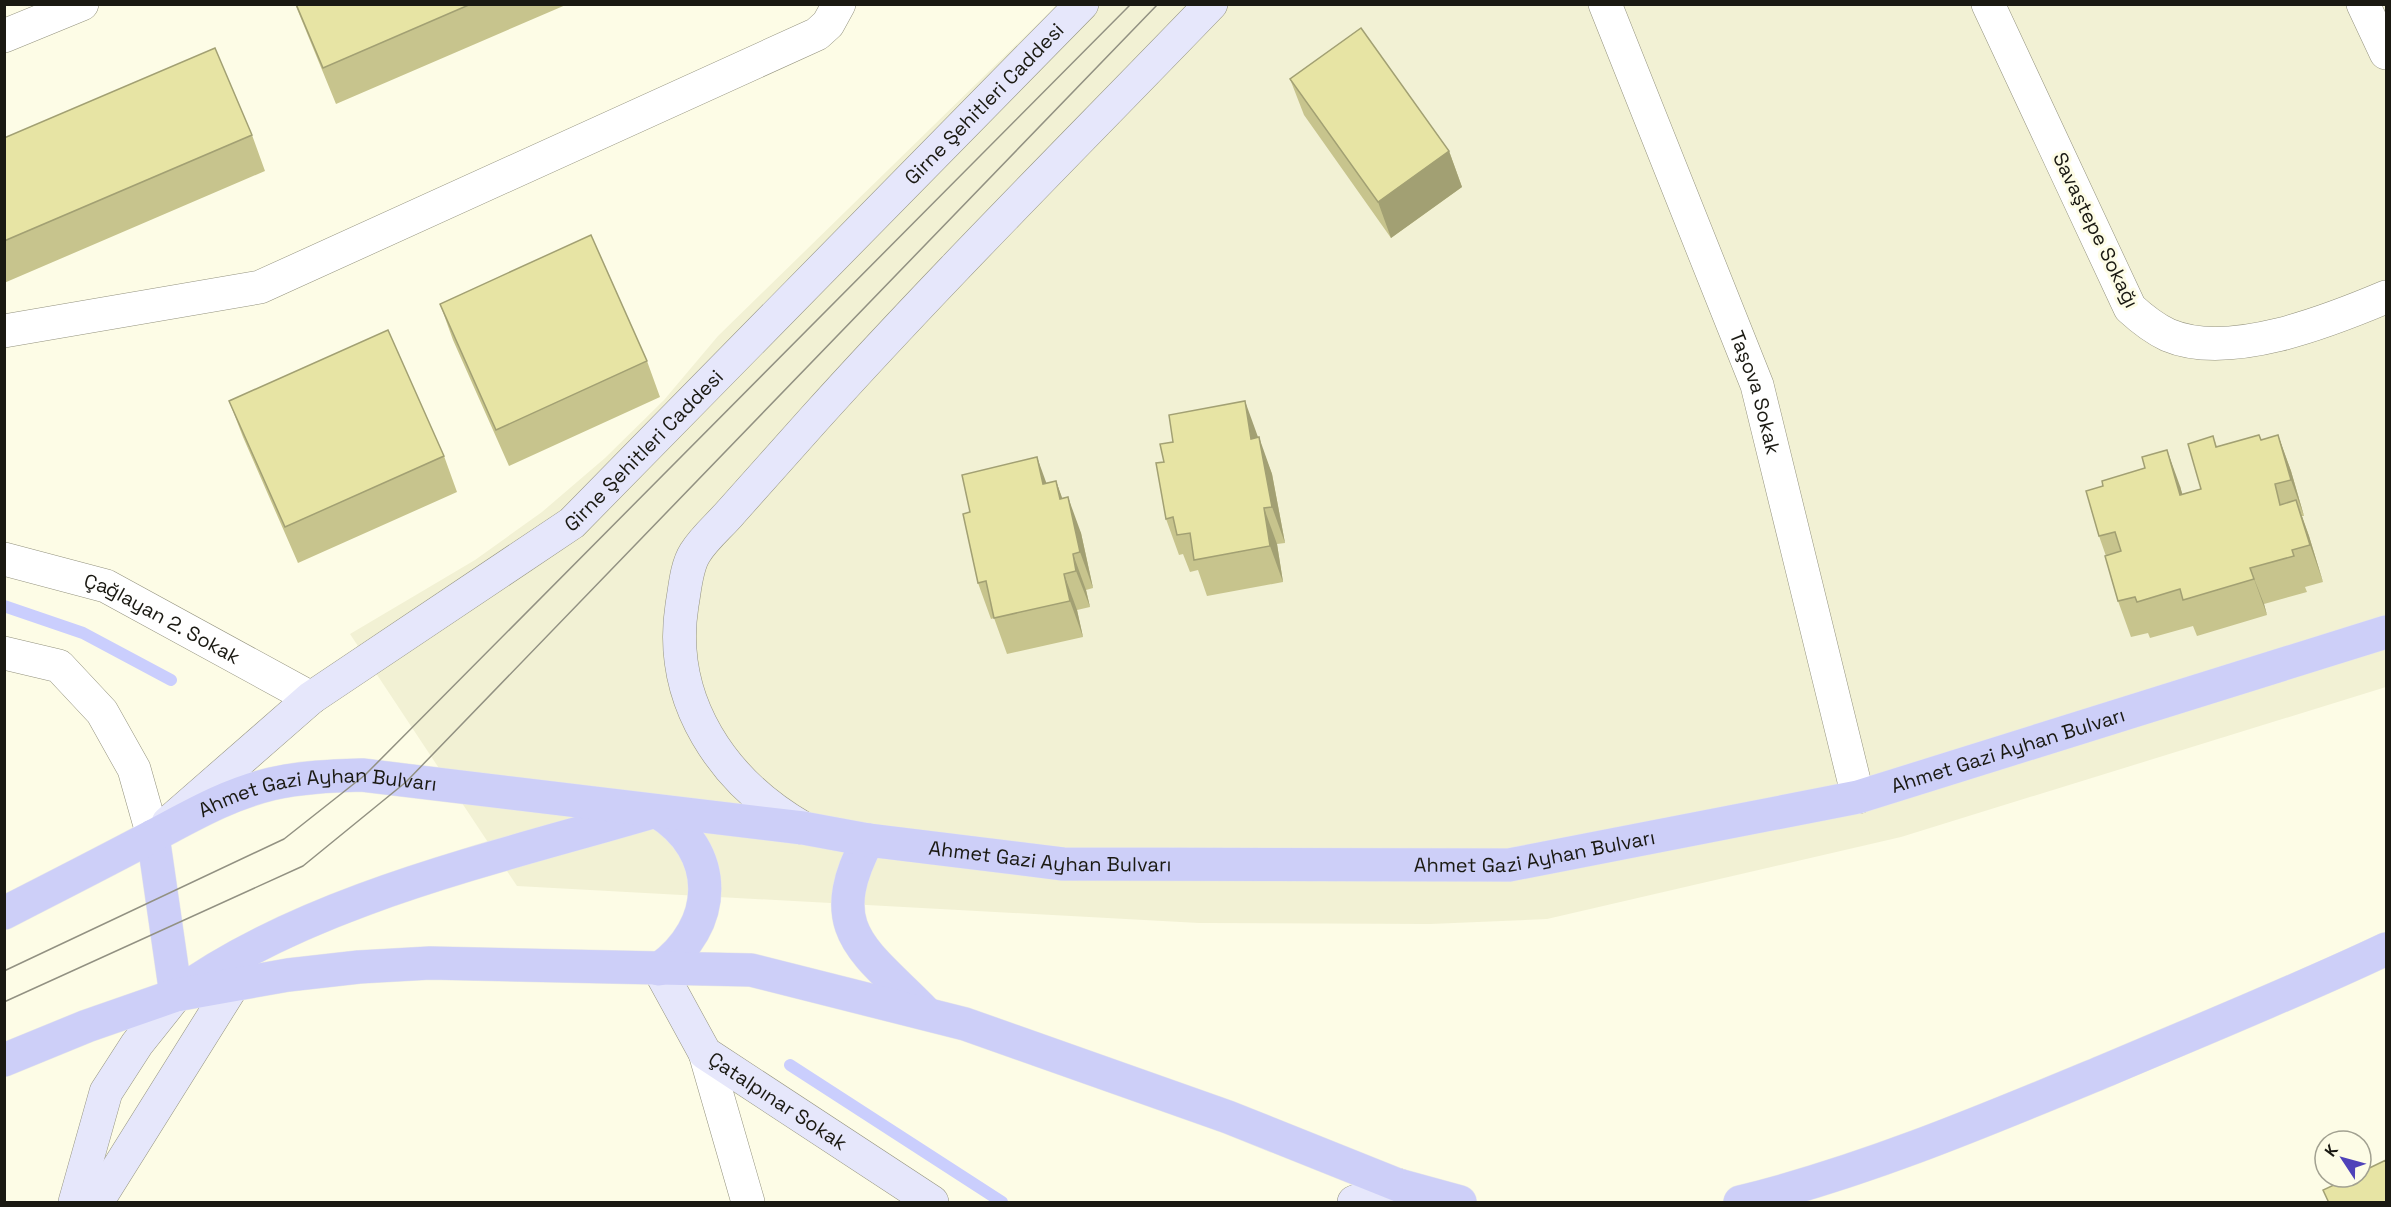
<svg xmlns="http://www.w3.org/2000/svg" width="2391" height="1207" font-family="'Space Grotesk',sans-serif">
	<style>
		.built { fill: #f2f1d4 }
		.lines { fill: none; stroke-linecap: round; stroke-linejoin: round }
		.stream { stroke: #cacefd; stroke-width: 12 }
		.street-casing { stroke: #93927e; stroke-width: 34 }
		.secondary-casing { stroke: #93927e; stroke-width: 34 }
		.primary-casing { stroke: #e8e8e7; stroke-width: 34 }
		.street { stroke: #fff; stroke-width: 33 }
		.secondary { stroke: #e6e7fb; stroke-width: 33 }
		.primary { stroke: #cdcff8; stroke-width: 33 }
		.tram { stroke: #929182; stroke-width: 1.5 }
		.wall { fill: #c7c48d }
		.shaded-wall { fill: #a2a073 }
		.building { fill: #e7e4a4; stroke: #a2a073; stroke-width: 1.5 }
		.labels { text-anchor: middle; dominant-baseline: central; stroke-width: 6; stroke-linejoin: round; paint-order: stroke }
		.street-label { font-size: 20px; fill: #1a1912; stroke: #fdfce6 }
	</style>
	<rect width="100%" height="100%" fill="#fdfce6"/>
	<path class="built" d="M1057,5H2386V687L1901,837L1547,919L1430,924L1199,923L517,886L350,634L475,560L542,512L605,458L664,400L718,336Z"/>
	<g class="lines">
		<path class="stream" d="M4,606L83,633L171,680
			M790,1065L1002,1202"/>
		<g class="street-casing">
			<g id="street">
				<path id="s1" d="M1605,4L1757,385L1858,797"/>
				<path d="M1988,4L2130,308C2142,319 2153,328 2168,335C2229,361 2329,321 2386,297"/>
				<path d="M2363,4L2386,53"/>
				<path d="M4,36L82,4"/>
				<path d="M4,331L260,287L817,34L828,24L839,4"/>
				<path id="s2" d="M4,559L106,586L311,698"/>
				<path d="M4,653L59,666L102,712L134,769L153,836"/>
				<path d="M705,1053L748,1202"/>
			</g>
		</g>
		<g class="secondary-casing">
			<g id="secondary">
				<path id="s3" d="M168,823L311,698L572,523L1082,4"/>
				<path d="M803,828C723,782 667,701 682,605C685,589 686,567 695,553C704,538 720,525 731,512C759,481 786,450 814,419C942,277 1078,142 1211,4"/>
				<path id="s4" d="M659,969L705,1053L932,1202"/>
				<path d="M75,1202L106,1092L137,1044L176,995"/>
				<path d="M97,1202L233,985"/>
				<path d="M1354,1202L1398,1185"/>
			</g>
		</g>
		<g class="primary-casing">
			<g id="primary">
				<path d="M153,836L176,995C307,899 501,857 656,811C722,851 719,926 659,969"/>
				<path d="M868,840C820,931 865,950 926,1013"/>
				<path id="s5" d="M4,913C53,888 102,863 151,837C191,816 226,795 271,784C301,777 332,776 362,775L803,828L868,840L1063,864L1509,865L1858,797L2386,632"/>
				<path d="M4,1060L87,1026L176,995L288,975L359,967L430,963L751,970L965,1024L1228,1117L1398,1185L1460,1202"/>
				<path d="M1740,1202C1864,1172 1989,1119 2107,1070C2201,1030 2295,992 2386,949"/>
			</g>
		</g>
		<use href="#street" class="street"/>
		<use href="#secondary" class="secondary"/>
		<use href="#primary" class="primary"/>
		<path class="tram" d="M4,971L284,839L365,775L1131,4
			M4,1002L303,866L406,782L1158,4"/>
	</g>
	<path class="wall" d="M295,4H568L336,104Z
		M1290,79L1449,151L1462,187L1391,238L1304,115Z
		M252,135L265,171L4,283V138Z
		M440,304L647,361L660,397L509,466L453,340Z
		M229,401L444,456L457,492L298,563L243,437Z
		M2278,435L2291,471L2304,516H2302L2309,536L2323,582L2305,587L2307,592L2264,604L2267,615L2197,636L2193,626L2150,638L2148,633L2131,637L2118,601L2106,556L2099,536L2180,486L2182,494L2201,489L2213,436L2217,447L2261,440Z
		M1258,438L1272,474L1285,543L1277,544L1283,582L1207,596L1198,570L1190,572L1183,554L1179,555L1166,519Z
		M1056,481L1062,498L1081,533L1093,588L1086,590L1090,607L1077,610L1083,637L1007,654L994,618L991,619L978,583L970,512L1046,483Z"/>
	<path class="shaded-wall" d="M1449,151L1462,187L1391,238L1378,202Z
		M1245,401L1258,437L1265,475L1251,439Z
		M2278,435L2291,471L2304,516L2291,480Z
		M1259,437L1272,474L1285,543L1272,507Z
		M2167,450L2180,486L2193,531L2180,495Z
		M1037,457L1050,493L1043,484Z
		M1056,481L1069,517L1060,499Z
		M1068,497L1081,533L1093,588L1080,552Z
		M2296,500L2309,536L2323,582L2310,545Z
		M1264,508L1277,544L1283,582L1270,546Z
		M1073,554L1086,590L1090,607L1076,571Z
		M2250,568L2264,604L2267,615L2254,579Z
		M1064,574L1077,610L1083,637L1070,601Z"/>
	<path class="building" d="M296,4H471L323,68Z
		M1361,28L1449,151L1378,202L1290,79Z
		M215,48L252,135L4,241V138Z
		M591,235L647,361L496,430L440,304Z
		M388,330L444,456L285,527L229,401Z
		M1245,401L1251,439L1259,437L1272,507L1264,508L1270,546L1194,560L1190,533L1177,535L1173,517L1166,519L1156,463L1164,462L1160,444L1173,442L1169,415Z
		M2259,435L2261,440L2278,435L2291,480L2275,484L2280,505L2296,500L2310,545L2292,550L2294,556L2250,568L2254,579L2183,600L2180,589L2137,602L2135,597L2118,601L2105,556L2121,551L2115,532L2099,536L2086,491L2103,486L2102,481L2145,468L2142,457L2167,450L2180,495L2201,489L2188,444L2213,436L2216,447Z
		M1037,457L1043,484L1056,481L1060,499L1068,497L1080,552L1073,554L1076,571L1064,574L1070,601L994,618L986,581L978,583L963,514L970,512L962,475Z
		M2386,1160V1203H2329L2323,1190L2351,1177H2361V1172Z"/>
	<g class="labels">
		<g class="street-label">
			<text stroke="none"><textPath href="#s3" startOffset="1092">Girne Şehitleri Caddesi</textPath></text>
			<text transform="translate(2096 230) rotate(64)">Savaştepe Sokağı</text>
			<text stroke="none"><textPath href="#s1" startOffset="417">Taşova Sokak</textPath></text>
			<text stroke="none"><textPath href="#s3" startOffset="606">Girne Şehitleri Caddesi</textPath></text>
			<text stroke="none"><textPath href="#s2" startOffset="170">Çağlayan 2. Sokak</textPath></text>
			<text stroke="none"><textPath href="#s5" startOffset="2054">Ahmet Gazi Ayhan Bulvarı</textPath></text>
			<text stroke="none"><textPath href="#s5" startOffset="342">Ahmet Gazi Ayhan Bulvarı</textPath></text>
			<text stroke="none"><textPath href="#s5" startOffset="1568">Ahmet Gazi Ayhan Bulvarı</textPath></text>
			<text stroke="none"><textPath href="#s5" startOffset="1082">Ahmet Gazi Ayhan Bulvarı</textPath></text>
			<text stroke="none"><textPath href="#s4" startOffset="183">Çatalpınar Sokak</textPath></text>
		</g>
	</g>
	<rect width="2391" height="1207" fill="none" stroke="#1a1912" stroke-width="12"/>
	<g transform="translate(2343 1159) rotate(306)"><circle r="28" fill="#fdfce6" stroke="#a2a191" stroke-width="1.5"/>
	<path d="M0-4.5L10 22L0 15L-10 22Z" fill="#4f42b9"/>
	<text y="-9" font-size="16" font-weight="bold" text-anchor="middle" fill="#1a1912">K</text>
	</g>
</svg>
